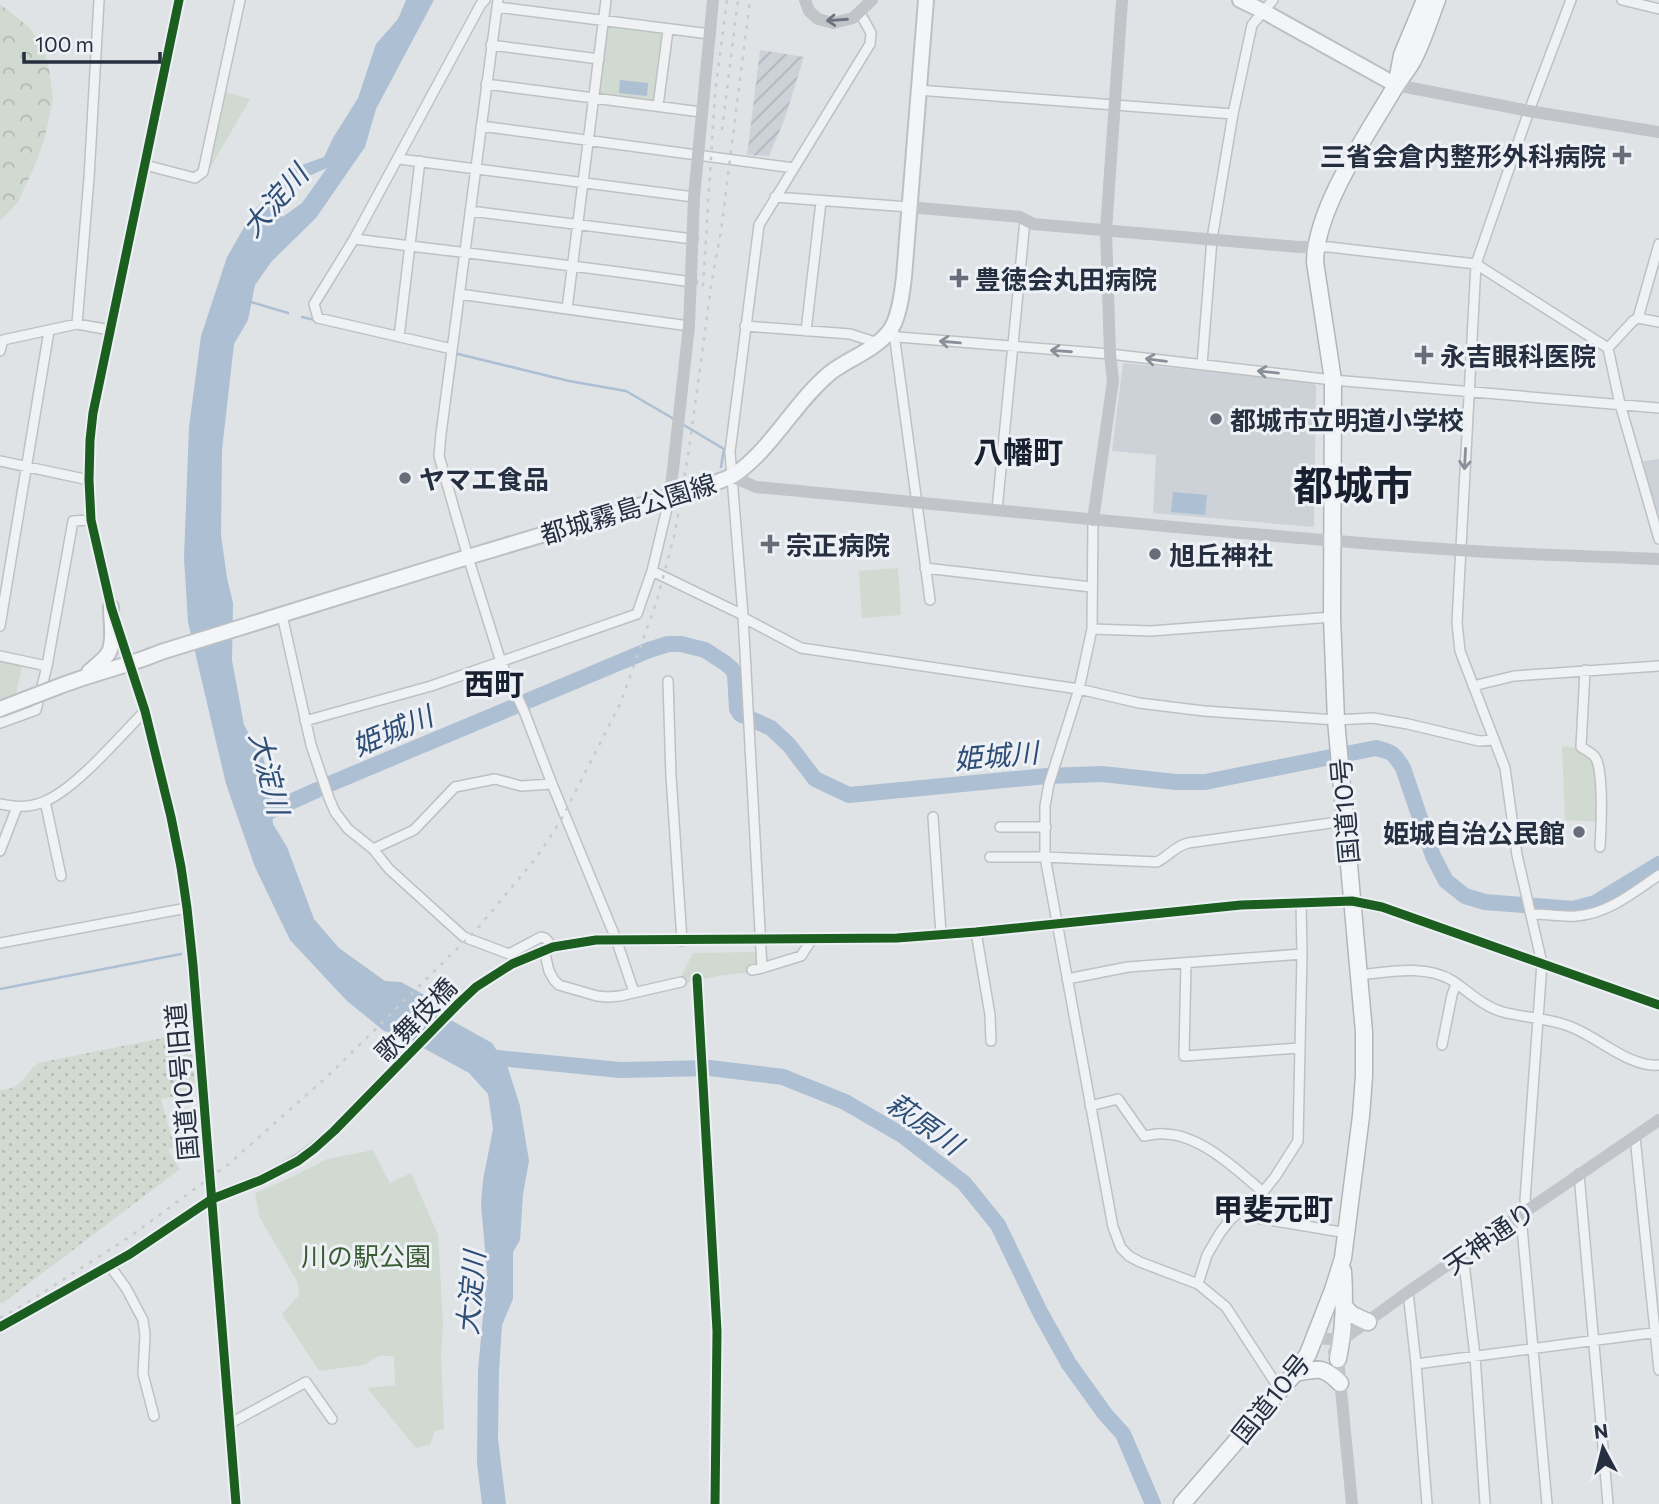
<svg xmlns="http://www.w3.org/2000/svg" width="1659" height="1504" font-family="Commissioner,'Noto Sans JP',sans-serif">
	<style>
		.built { fill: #cdd2d9 }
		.industrial { fill: url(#industrial-furrows) }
		.green { fill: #d0dad0 }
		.forest { fill: url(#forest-crowns) }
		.garden { fill: url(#garden-dots) }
		.water { fill: #acbfd3; fill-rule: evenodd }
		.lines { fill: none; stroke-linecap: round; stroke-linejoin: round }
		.stream { stroke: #acbfd3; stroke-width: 2.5 }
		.river { stroke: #acbfd3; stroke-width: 16 }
		.street-casing { stroke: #bec1c4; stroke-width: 12 }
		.primary-casing { stroke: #bcc0c4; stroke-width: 18 }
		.highway-casing { stroke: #b2b6bb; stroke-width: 19 }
		.street { stroke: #eff1f2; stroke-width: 9 }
		.secondary { stroke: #c1c4c9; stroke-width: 12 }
		.primary { stroke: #f4f5f6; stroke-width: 14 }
		.highway { stroke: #f4f5f6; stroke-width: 16 }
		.rail { stroke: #c8cacd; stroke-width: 2.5; stroke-dasharray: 3.5 7; stroke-linecap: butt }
		.primary-bridge-casing { stroke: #bcc0c4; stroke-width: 18; stroke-linecap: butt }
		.primary-bridge { stroke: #f4f5f6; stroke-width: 14 }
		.cycleway-casing { stroke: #edf1f6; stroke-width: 13 }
		.cycleway { stroke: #1b5e20; stroke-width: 9 }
		.oneway { stroke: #6c727e }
		.oneway2 { stroke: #8a9099 }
		.poi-dot { fill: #676e7a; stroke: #edf1f6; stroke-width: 2.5 }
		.labels { text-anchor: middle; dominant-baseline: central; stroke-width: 6; stroke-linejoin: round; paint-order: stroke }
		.poi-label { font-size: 26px; font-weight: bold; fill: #262f40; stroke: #edf1f6; text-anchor: start }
		.street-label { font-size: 26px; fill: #262f40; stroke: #edf1f6 }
		.park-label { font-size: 26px; fill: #3a5c33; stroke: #edf1f6 }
		.water-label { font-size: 28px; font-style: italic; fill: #2e4e76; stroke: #edf1f6 }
		.quarter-label { font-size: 30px; font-weight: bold; fill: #182030; stroke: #edf1f6 }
		.town-label { font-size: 40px; font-weight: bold; fill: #182030; stroke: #edf1f6 }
	</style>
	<defs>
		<pattern id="industrial-furrows" width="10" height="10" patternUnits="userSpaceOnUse" patternTransform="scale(1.75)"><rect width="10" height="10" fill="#cdd2d9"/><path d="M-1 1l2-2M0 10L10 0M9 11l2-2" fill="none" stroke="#b0b5bb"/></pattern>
		<pattern id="forest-crowns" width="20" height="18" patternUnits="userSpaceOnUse" patternTransform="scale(1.75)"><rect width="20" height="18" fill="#d0dad0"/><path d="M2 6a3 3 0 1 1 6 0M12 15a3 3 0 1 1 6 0" fill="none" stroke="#b2bbb4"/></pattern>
		<pattern id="garden-dots" width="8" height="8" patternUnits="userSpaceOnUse" patternTransform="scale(1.75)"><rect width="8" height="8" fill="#d0dad0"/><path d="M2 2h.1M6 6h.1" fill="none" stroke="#b2bbb4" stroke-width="1.8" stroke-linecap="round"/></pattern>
	</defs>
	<rect width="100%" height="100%" fill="#e0e3e6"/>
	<path class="built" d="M1123,363L1314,382L1316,387L1314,527L1153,513L1156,455L1112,451Z
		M1659,459V514L1656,515L1643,461Z"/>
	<path class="industrial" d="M760,50L804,57L785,118L769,156L747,155Z"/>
	<path class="green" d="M604,21L668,30L658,106L594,98Z
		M225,92L250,99L208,172Z
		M898,568L901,615L862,618L859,571Z
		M0,662L22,666L16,694L0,700Z
		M1562,746C1567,747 1574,747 1579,749C1602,760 1598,801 1599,822L1565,820Z
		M755,952L757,966L752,972L718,976L681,984V977L693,953Z
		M373,1150L390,1183L411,1173L438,1235L443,1324L441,1354L444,1429L435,1431L430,1445L416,1448L367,1388L395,1385L394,1356H379L364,1365L319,1371L282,1314L299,1295L298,1283L259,1216L255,1193L292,1177L327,1159Z"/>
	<path class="forest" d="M0,4L29,27L43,47L49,68L53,99L45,137L35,165L18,202L0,221Z"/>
	<path class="garden" d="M168,1037L172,1052L191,1049L196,1092L161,1099L174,1146L168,1150L180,1169L3,1303H0V1090C22,1090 24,1075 38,1063Z"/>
	<path class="water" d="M406,0H434L376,109L365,147L316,218L272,261L255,285L248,320L234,344L222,450L221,535L227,578L233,603L232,660L244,725L263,757L271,788L273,824L287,847L314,919L339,948L385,981L401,982L437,1002L449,1019L492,1043L508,1068L520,1106L529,1161L523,1194L520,1240L513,1252V1299L502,1325L499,1371L498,1439L506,1504H482L477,1463L478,1370L487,1273L481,1204L483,1180L493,1129L488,1094L469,1073L405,1038L384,1031L347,1001L290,940L255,867L226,784L188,622L184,558L189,427L201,336L227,257L254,210L269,196L293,168L324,157L333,138L358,98L376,44L398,19ZM327,168L302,203L284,216L273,218L270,202L283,192L294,173L311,175Z
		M620,80L648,83L647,96L619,93Z
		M1173,492L1207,495L1205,515L1171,512Z"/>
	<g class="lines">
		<path class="stream" d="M251,302L288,313
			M302,317L315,320
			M454,353L569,381L626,391L674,419
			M682,424L724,449L721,467
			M0,989L181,954"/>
		<path class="river" d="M332,783L649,650L668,644H681L705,650L725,663L732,669L735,675L737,709L740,714L771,728L789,745L815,779L849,795L1047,776L1102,774L1176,782H1205L1376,748C1392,752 1394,753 1403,768L1433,856L1446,881L1465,896L1485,902L1573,909L1595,903L1659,864
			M255,818L317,790
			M488,1057L620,1070L710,1068L783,1077L845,1102L902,1135L964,1183L998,1225L1040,1312L1069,1364L1105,1414L1123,1434L1153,1504"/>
		<g class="street-casing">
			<path id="street" d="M498,0L441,434L439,456L468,557L501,662L524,711L552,784L616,939L634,992
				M1622,0L1659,9
				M497,7L710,34
				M491,45L599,59
				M486,84L701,112
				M918,90L1233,114
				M658,106L668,30
				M481,126L794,168
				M399,159L694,197
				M145,165L195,178L203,172L240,0
				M775,197L909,207
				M470,211L693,239
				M354,239C467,253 579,266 692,282
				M1315,247H1329L1476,264L1608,348L1620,404L1659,539
				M459,294L689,326
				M567,309L606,0
				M1638,318L1659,322
				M77,324L89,178L99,0
				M745,326L850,334L878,343
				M806,331L821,202
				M890,332L898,337L1110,354L1333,380L1659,408
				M890,332L895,341L930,600
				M399,337L420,161
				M1608,348L1633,321L1638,318L1659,244
				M452,349L318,318L314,304L354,239L481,4L485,0
				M0,351L3,340L77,324L110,330
				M1202,365L1212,239L1233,114L1252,25L1273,0
				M0,461L89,480
				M997,510L1025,220
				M1093,520L1092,629L1079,689L1049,784L1045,806V857L1113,1227L1121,1248L1129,1256L1140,1262L1198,1284L1226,1307L1280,1390
				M925,568L1091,587
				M652,571L743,615
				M282,615L311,745L329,798L335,812L348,829L373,849L389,869L464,937L509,954L541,937L545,938L553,947
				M744,618L801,648L1079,689L1139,703L1204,711L1336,720L1373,718L1408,724L1479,741L1494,740
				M0,626L49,331
				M1092,629L1151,631L1332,617
				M0,656L47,666L73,521L91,520
				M1585,670L1581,747C1586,750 1592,753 1595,757C1604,770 1601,830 1600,847
				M668,681L671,776L682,941
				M1473,686L1514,676L1659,666
				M305,721L431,686L637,614L652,571L670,496
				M0,723L36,710L47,666
				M45,801L61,876
				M0,804C15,807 28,808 43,802C75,790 120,736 145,711
				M933,817L941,934
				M1000,827H1046
				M373,849L414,830L455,787L495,779L521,786L552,784
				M0,851L17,807
				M990,857H1045L1157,862C1169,856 1175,846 1188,843L1345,821
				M1532,914C1546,914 1562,917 1576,916C1608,914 1634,892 1659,875
				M976,932L990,1015L991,1041
				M0,943L187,908
				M544,950L549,971L554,980L559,985L597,996L608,997L620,996L681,982
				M1186,963L1184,1056L1300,1048
				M762,968L743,615L730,452L759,225L870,44L871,33L860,13
				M752,970L762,968L801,956L812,939
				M1359,975C1388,972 1426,964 1453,981C1469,992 1484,1007 1503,1012C1525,1018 1550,1018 1571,1027C1598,1037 1630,1068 1659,1065
				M1067,979L1128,967L1302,954
				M1442,1045L1452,995L1456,984
				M1090,1106L1118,1099L1144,1136C1151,1135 1158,1133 1165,1134C1201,1135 1237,1170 1263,1192
				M1635,1137L1659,1370
				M1579,1174L1608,1504
				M1244,1207L1257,1218L1347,1233
				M1529,1208L1525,1200L1542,963L1517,855L1505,768L1460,651L1457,623L1476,264L1529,111L1571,0
				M1521,1216L1547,1504
				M1463,1255L1475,1356L1485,1504
				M110,1266L126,1288L143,1320L145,1335L143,1374L154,1416
				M1198,1284L1207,1255L1220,1233L1230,1220L1263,1192L1275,1177L1298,1141L1302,954L1301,903
				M1408,1292L1416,1364L1427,1504
				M0,1327L130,1254L212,1199
				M1416,1364L1659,1332
				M229,1424L306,1382L332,1419"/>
		</g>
		<g class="primary-casing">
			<path id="primary" d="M1240,0L1263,11L1396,85
				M89,672C95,666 105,660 109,652C115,640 111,621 111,607
				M60,686C93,673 128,666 161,652L468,557L709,485C717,482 726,479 734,475C771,450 795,402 830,373C848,359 873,351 888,333C899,321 902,293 904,277L926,0"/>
		</g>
		<g class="highway-casing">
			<path id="highway" d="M1398,76L1402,55L1425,0
				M1344,1306L1351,1314L1368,1322
				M1338,1359C1344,1330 1345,1301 1343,1271
				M1295,1373C1318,1369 1322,1365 1340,1383
				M1182,1504L1295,1373L1308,1354L1333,1290L1343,1258L1361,1116L1364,1076V1032L1336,720L1332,617L1333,380L1315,262C1316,207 1367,135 1395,87C1400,78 1408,70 1413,60C1423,42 1429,20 1437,0"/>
		</g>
		<use href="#street" class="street"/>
		<path class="secondary" d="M179,0L93,413L90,440L89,480L91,520L111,607L145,711L171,817L181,867L187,908L193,965L236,1504
			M805,0L809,11L818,19L833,23L853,18L872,0
			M1396,85L1529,111L1659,132
			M909,207L1020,217L1033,224L1299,247H1315
			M731,476L756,487C990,509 1223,534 1458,550C1525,555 1592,556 1659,559
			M670,496L689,326L694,197L713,0
			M1093,520L1113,381L1110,354L1106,230L1122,0
			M212,1199C262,1180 293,1168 334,1131L459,1003L476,987L512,964L553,947L596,940L897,938L976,932L1241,905L1352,901L1382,907L1659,1005
			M1315,1338L1342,1340L1408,1292L1659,1120
			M1334,1352L1338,1359L1352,1504"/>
		<use href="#primary" class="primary"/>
		<use href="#highway" class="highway"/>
		<path class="rail" d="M722,130L738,0
			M703,286L715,94L727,0
			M0,1318L22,1306L128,1238L230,1163L331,1073L477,929L536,858L560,822L621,702L657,600L675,533L689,449L712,280L721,231L750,0"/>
		<g class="primary-bridge-casing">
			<path id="primary-bridge" d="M0,709L60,686"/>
		</g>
		<use href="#primary-bridge" class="primary-bridge"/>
		<g class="cycleway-casing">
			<path id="cycleway" d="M179,0L93,413L90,440L89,480L91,520L111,607L145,711L171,817L181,867L187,908L193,965L236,1504
				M697,978L717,1331L715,1504
				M0,1327L130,1254L212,1199L261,1180L298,1161L314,1149L334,1131L459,1003L476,987L512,964L553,947L596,940L897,938L976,932L1241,905L1352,901L1382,907L1659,1005"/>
		</g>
		<use href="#cycleway" class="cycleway"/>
	</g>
	<defs><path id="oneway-shaft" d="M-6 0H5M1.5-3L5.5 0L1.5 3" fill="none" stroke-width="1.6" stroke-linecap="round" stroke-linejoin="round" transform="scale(1.75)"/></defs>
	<use class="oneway" href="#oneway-shaft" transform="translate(837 20) rotate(176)"/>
	<g class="oneway2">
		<use href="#oneway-shaft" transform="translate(950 342) rotate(-175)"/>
		<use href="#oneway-shaft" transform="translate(1061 351) rotate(-176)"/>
		<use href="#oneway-shaft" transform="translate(1156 360) rotate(-173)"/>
		<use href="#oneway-shaft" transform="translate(1268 372) rotate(-174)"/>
		<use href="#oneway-shaft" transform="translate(1465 459) rotate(93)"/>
	</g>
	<g class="poi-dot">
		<path d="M1618.5 144.5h7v7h7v7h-7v7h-7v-7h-7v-7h7z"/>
		<path d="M955.5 267.5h7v7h7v7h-7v7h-7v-7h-7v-7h7z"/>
		<path d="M1420.5 344.5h7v7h7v7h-7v7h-7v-7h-7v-7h7z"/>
		<circle cx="1216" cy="419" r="7"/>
		<circle cx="405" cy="478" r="7"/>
		<path d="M766.5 533.5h7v7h7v7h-7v7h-7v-7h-7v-7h7z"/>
		<circle cx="1155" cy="554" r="7"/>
		<circle cx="1579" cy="832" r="7"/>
	</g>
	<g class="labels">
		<g class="poi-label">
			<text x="1606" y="155" text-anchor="end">三省会倉内整形外科病院</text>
			<text x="975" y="278">豊徳会丸田病院</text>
			<text x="1440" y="355">永吉眼科医院</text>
			<text x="1230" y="419">都城市立明道小学校</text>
			<text x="419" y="478">ヤマエ食品</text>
			<text x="786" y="544">宗正病院</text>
			<text x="1169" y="554">旭丘神社</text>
			<text x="1565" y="832" text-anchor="end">姫城自治公民館</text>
		</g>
		<g class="street-label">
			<text transform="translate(628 508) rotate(-17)">都城霧島公園線</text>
			<text transform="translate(1344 811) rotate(-95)">国道10号</text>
			<text transform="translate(415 1019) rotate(-46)">歌舞伎橋</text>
			<text transform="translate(181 1082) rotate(-95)">国道10号旧道</text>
			<text transform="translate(1489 1237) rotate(-35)">天神通り</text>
			<text transform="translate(1270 1398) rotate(-51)">国道10号</text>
		</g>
		<g class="park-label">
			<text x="366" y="1255">川の駅公園</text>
		</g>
		<g class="water-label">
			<text transform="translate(274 200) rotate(-49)">大淀川</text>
			<text transform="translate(392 730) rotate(-23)">姫城川</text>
			<text transform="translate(996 755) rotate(-5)">姫城川</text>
			<text transform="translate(270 773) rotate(76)">大淀川</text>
			<text transform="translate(925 1123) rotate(35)">萩原川</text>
			<text transform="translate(470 1293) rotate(-85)">大淀川</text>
		</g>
		<g class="quarter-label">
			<text x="1018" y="450">八幡町</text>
			<text x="494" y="682">西町</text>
			<text x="1273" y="1207">甲斐元町</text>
		</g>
		<g class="town-label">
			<text x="1353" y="483">都城市</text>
		</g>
	</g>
	<g transform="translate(1603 1448) rotate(353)" stroke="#edf1f6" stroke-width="5" paint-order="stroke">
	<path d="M0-5L12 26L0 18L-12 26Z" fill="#262f40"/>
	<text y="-10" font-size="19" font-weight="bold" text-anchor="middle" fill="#262f40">N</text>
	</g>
	<path d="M24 52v10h136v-10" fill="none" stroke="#262f40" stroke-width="3.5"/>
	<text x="35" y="52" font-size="21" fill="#262f40" stroke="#edf1f6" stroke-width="5" paint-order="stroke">100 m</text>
</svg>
